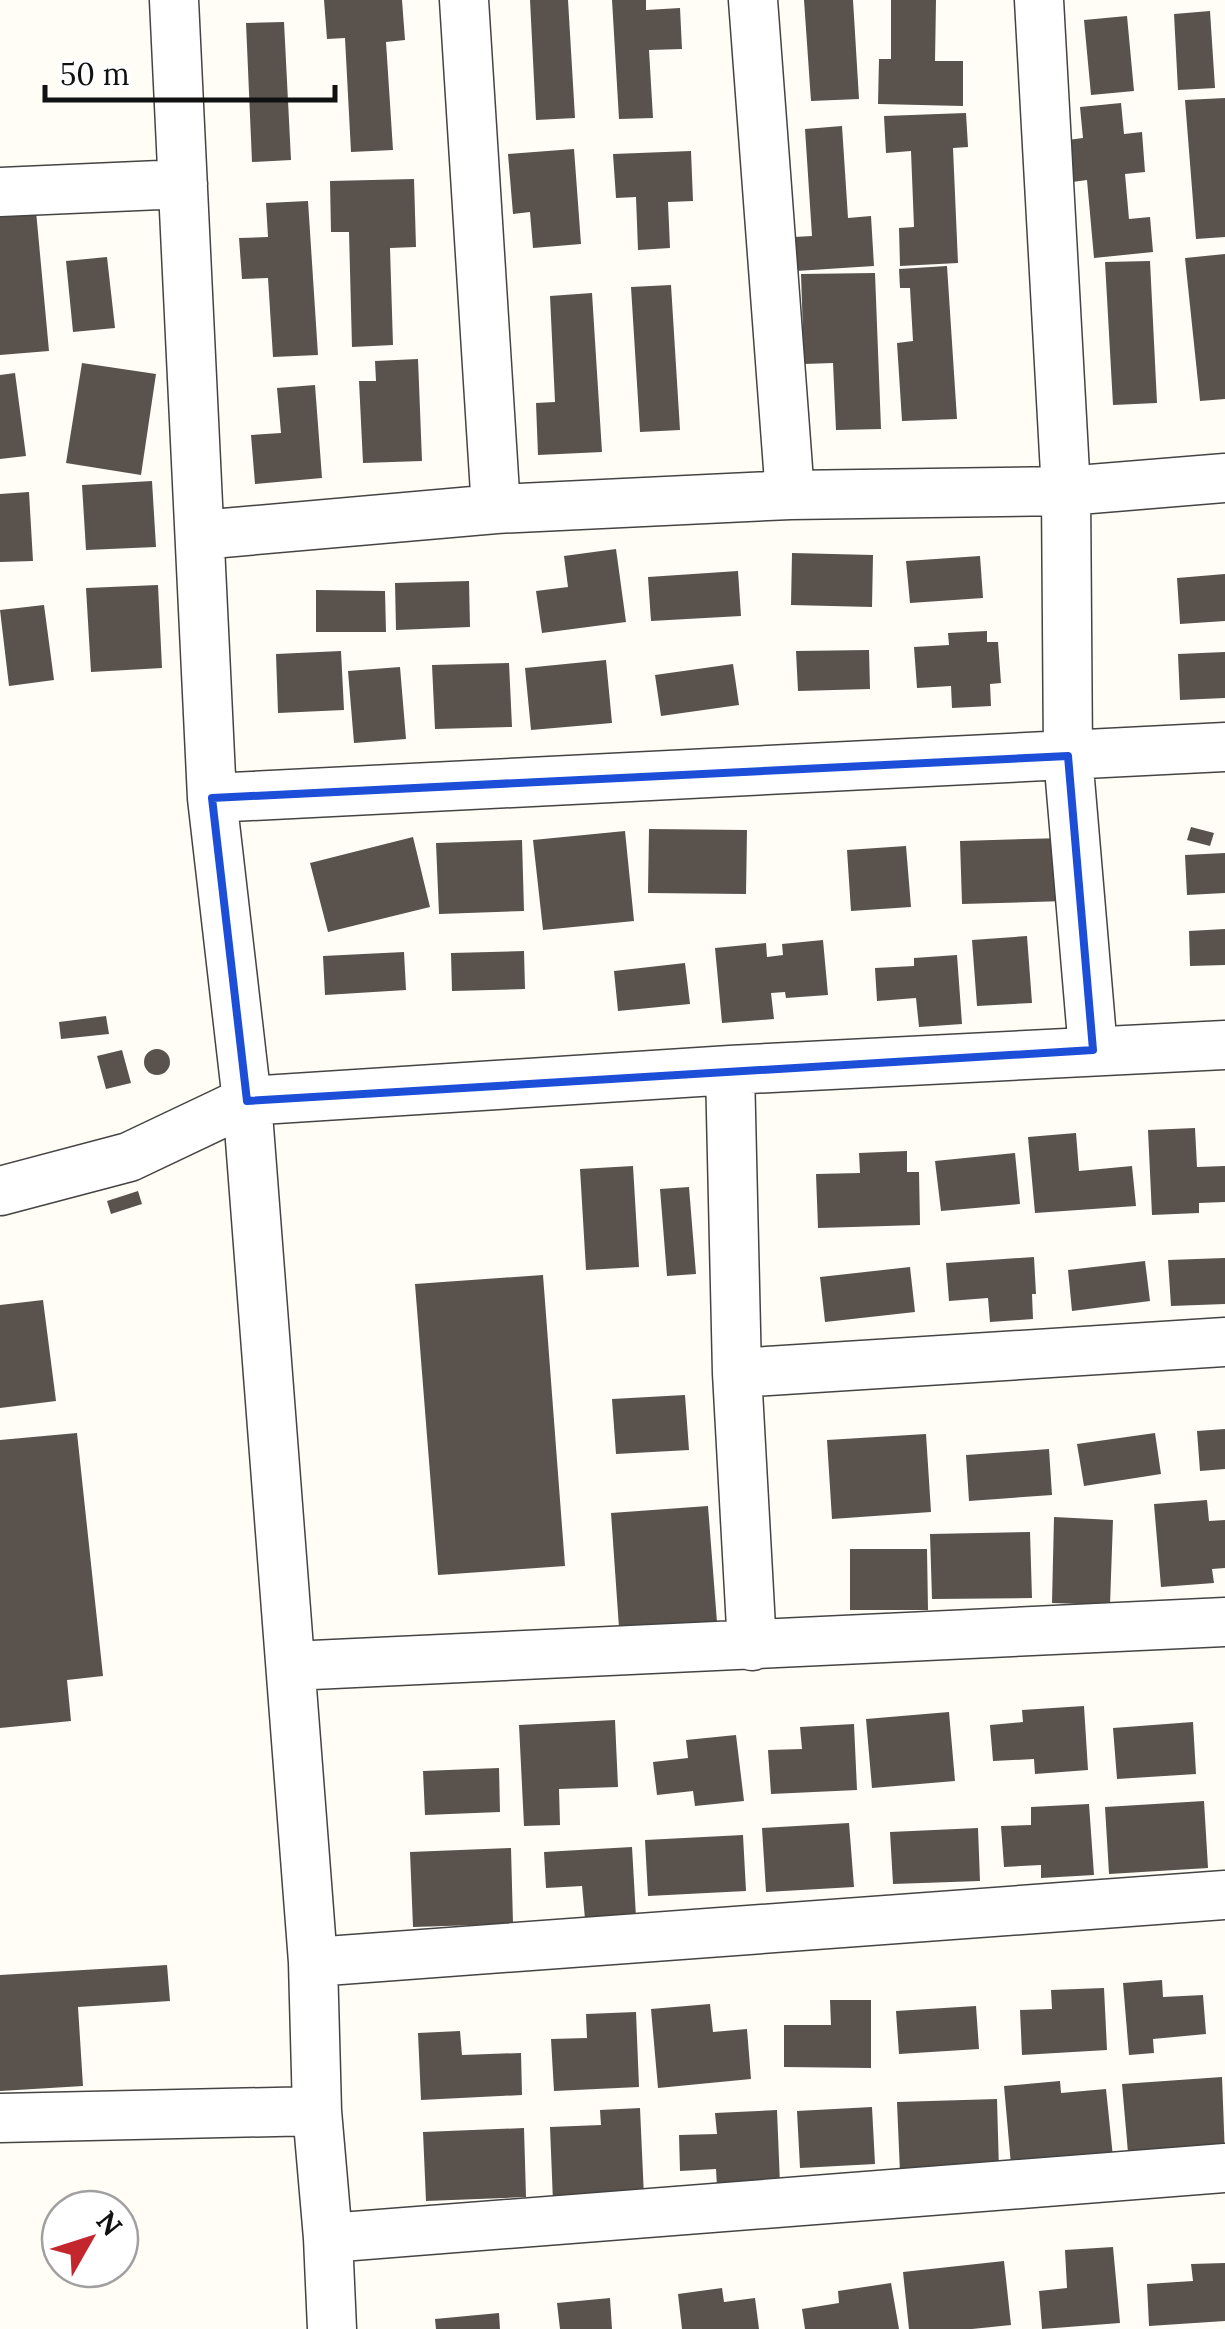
<svg xmlns="http://www.w3.org/2000/svg" width="1225" height="2329" font-family="Lora,serif">
	<style>
		.building { fill: #5a524d }
		.lines { fill: none; stroke-linecap: round; stroke-linejoin: round }
		.street-casing { stroke: #444; stroke-width: 51 }
		.street { stroke: #fff; stroke-width: 48 }
		.marked { fill: none; stroke: #1d4ed8; stroke-width: 8; stroke-linejoin: round }
	</style>
	<rect width="100%" height="100%" fill="#fffdf5"/>
	<path class="building" d="M324,0H402L405,40L386,42L393,150L351,152L345,38L327,39Z
		M530,0H568L575,118L536,120Z
		M612,0H646V10L680,8L682,49L649,50L653,118L619,119Z
		M804,0H853L859,99L811,101Z
		M891,0H936L935,61H963V106L878,104L879,59H891Z
		M1210,11L1215,88L1178,90L1174,14Z
		M1127,16L1134,91L1091,95L1084,20Z
		M284,22L291,160L252,162L246,23Z
		M1225,98V237L1196,239L1185,100Z
		M1121,103L1124,134L1142,132L1145,172L1125,174L1129,219L1150,217L1153,252L1094,258L1087,180L1065,183L1060,141L1083,138L1080,107Z
		M966,113L968,147L953,148L958,263L900,266L899,228L914,227L911,151L886,153L884,116Z
		M842,126L848,218L871,216L874,266L796,271L794,237L812,236L805,129Z
		M574,149L581,244L533,248L530,212L513,214L508,154Z
		M691,151L693,201L668,202L670,248L638,250L636,197L616,198L613,154Z
		M414,179L416,247L390,248L393,345L352,347L349,232H331L330,181Z
		M308,201L318,355L273,357L268,278L242,279L239,238L268,237L266,203Z
		M36,211L49,351L0,355V215Z
		M1225,254V399L1200,401L1185,258Z
		M107,257L115,328L73,332L66,261Z
		M1150,261L1157,403L1113,405L1105,262Z
		M947,266L957,419L902,421L897,343L913,341L910,288H900L899,269Z
		M875,273L881,429L836,430L833,363L804,364L801,274Z
		M671,285L680,430L640,432L631,287Z
		M592,293L602,452L538,455L536,403L555,402L550,296Z
		M418,359L422,461L363,463L359,381H376L375,361Z
		M82,363L156,374L141,475L66,463Z
		M15,373L26,456L0,459V375Z
		M315,385L322,478L255,484L251,435L281,433L277,388Z
		M152,481L156,547L86,550L82,485Z
		M29,492L33,561L0,562V494Z
		M616,549L626,622L542,633L536,591L568,587L564,556Z
		M792,553L873,555L872,607L791,605Z
		M980,556L983,598L910,603L906,561Z
		M738,571L741,616L651,621L648,577Z
		M1225,574V621L1180,624L1177,578Z
		M469,581L470,627L396,630L395,583Z
		M158,585L162,668L91,672L86,588Z
		M316,590L385,591L386,632H316Z
		M44,605L54,680L9,686L0,610Z
		M987,631V642H998L1001,683L990,684L991,706L952,708L951,686L917,688L914,647L949,645L948,633Z
		M869,650L870,689L798,691L796,651Z
		M341,651L344,710L278,713L276,654Z
		M1225,652V698L1180,700L1178,654Z
		M606,660L612,723L531,730L525,668Z
		M509,663L512,727L435,729L432,665Z
		M733,664L739,705L661,716L655,675Z
		M400,667L406,739L354,743L348,671Z
		M1191,827L1214,833L1210,846L1187,840Z
		M649,829L747,830L746,894L648,893Z
		M625,831L634,921L543,930L533,840Z
		M413,837L430,907L328,932L310,863Z
		M1063,838L1066,901L962,904L960,841Z
		M522,840L524,911L439,914L436,843Z
		M906,846L911,907L851,911L847,850Z
		M1225,853V893L1187,895L1185,855Z
		M1225,929V965L1190,966L1189,931Z
		M1027,936L1032,1003L977,1006L972,940Z
		M823,940L828,995L786,998L785,992L771,993L774,1019L722,1023L715,948L766,943L767,957L783,955L782,944Z
		M524,951L525,989L452,991L451,953Z
		M404,952L406,990L325,995L323,956Z
		M957,955L962,1024L919,1027L916,998L877,1001L875,968L914,966V958Z
		M685,963L690,1004L618,1011L614,971Z
		M106,1016L109,1034L61,1039L59,1022Z
		M144 1062a13 13 0 1 1 26 0a13 13 0 1 1-26 0Z
		M122,1050L131,1083L106,1089L97,1056Z
		M1195,1128L1197,1167L1225,1166V1202L1199,1203V1213L1152,1215L1148,1130Z
		M1076,1133L1079,1171L1132,1166L1136,1206L1035,1213L1028,1137Z
		M907,1151V1172H919L920,1225L818,1228L816,1174L860,1173L859,1153Z
		M1015,1153L1020,1204L941,1211L935,1161Z
		M633,1166L639,1267L586,1270L580,1169Z
		M689,1187L696,1274L667,1276L660,1189Z
		M138,1191L142,1204L111,1214L107,1201Z
		M1034,1257L1036,1294H1032L1033,1319L990,1322L988,1298L949,1301L946,1263Z
		M1225,1258V1304L1171,1306L1168,1260Z
		M1145,1261L1150,1301L1072,1311L1068,1270Z
		M910,1267L915,1312L825,1322L820,1277Z
		M543,1275L565,1566L438,1575L415,1284Z
		M43,1300L56,1401L0,1408V1305Z
		M685,1395L689,1450L616,1454L612,1399Z
		M1225,1429V1469L1200,1471L1197,1431Z
		M77,1433L103,1676L67,1680L71,1721L0,1728V1440Z
		M1155,1433L1161,1474L1084,1486L1077,1444Z
		M926,1434L931,1512L832,1519L827,1440Z
		M1049,1449L1052,1495L969,1501L966,1455Z
		M1207,1500L1209,1521L1225,1520V1568L1212,1569L1214,1583L1161,1587L1154,1504Z
		M708,1506L718,1635L620,1642L611,1513Z
		M1054,1517L1113,1520L1110,1605L1052,1603Z
		M1030,1532L1032,1598L932,1599L930,1534Z
		M850,1549H927L928,1610H850Z
		M1084,1706L1088,1770L1035,1774L1034,1759L993,1761L990,1725L1023,1722L1022,1710Z
		M949,1712L955,1781L872,1788L866,1719Z
		M615,1720L618,1787L559,1789L560,1825L524,1826L519,1725Z
		M1193,1722L1196,1774L1117,1779L1113,1728Z
		M854,1724L857,1790L771,1794L768,1750L802,1749L800,1727Z
		M736,1735L744,1801L695,1806L693,1791L657,1795L653,1762L688,1758L686,1740Z
		M499,1768L500,1812L425,1815L423,1771Z
		M1204,1801L1208,1868L1109,1874L1105,1807Z
		M1089,1804L1094,1875L1041,1878V1865L1004,1867L1001,1826L1031,1825V1807Z
		M849,1823L854,1887L766,1892L762,1828Z
		M978,1828L980,1881L893,1884L890,1832Z
		M743,1835L746,1891L648,1896L645,1840Z
		M632,1847L636,1917L585,1919L582,1886L546,1888L544,1852Z
		M511,1848L513,1924L413,1927L410,1852Z
		M167,1965L170,2001L78,2007L83,2086L0,2091V1975Z
		M1162,1980L1163,1997L1203,1995L1206,2034L1153,2039L1154,2053L1129,2055L1123,1983Z
		M1104,1988L1107,2050L1022,2055L1020,2010L1052,2009L1051,1990Z
		M830,2000H871V2068L784,2067V2025H831Z
		M710,2004L713,2032L747,2029L751,2079L658,2088L651,2009Z
		M976,2006L979,2049L899,2054L896,2011Z
		M636,2012L639,2087L554,2091L551,2039L587,2038L586,2014Z
		M460,2031L462,2055L521,2053L522,2095L421,2100L418,2033Z
		M1222,2077L1225,2157L1129,2164L1122,2084Z
		M1060,2081L1061,2093L1106,2089L1113,2157L1011,2165L1004,2086Z
		M997,2099L999,2170L900,2173L897,2102Z
		M872,2107L875,2164L800,2168L797,2111Z
		M640,2108L644,2197L553,2202L550,2127L601,2125L600,2110Z
		M777,2110L780,2184L717,2187L716,2169L680,2171L679,2135L717,2134L715,2113Z
		M524,2128L526,2197L426,2201L423,2132Z
		M1113,2247L1120,2323L1042,2329L1039,2291L1067,2288L1065,2250Z
		M1004,2261L1011,2325L972,2329H909L903,2272Z
		M1225,2263V2321L1149,2326L1147,2284L1193,2281L1191,2264Z
		M891,2283L899,2329H805L802,2309L839,2303L838,2291Z
		M722,2288L724,2302L755,2298L759,2329H682L678,2294Z
		M610,2298L612,2329H560L557,2303Z
		M499,2313L500,2329H436L435,2319Z"/>
	<g class="lines">
		<g class="street-casing">
			<path id="street" d="M174,0L212,798L247,1101L313,1962L317,2111L328,2238L332,2329
				M464,0L496,509
				M753,0L790,495
				M1039,0L1066,491L1068,756L1093,1050
				M0,192L183,184
				M200,535L496,509L790,495L1066,491L1225,478
				M212,798L1225,747
				M730,1070L737,1373L752,1646
				M0,1191L129,1157L247,1101L730,1070L1225,1045
				M737,1373L1225,1342
				M291,1666L1225,1622
				M313,1962L1225,1895
				M0,2118L317,2111
				M328,2238L1225,2168"/>
		</g>
		<use href="#street" class="street"/>
	</g>
	<path class="marked" d="M1068,756L1093,1050L247,1101L212,798Z"/>
	<g transform="translate(90 2239) rotate(51)"><circle r="48" fill="#ffffff" stroke="#a0a0a0" stroke-width="2.5"/>
	<path d="M0-8L18 38L0 25L-18 38Z" fill="#c4262e"/>
	<text y="-15" font-size="28" font-weight="bold" text-anchor="middle" fill="#111111">N</text>
	</g>
	<path d="M45 85v15h290v-15" fill="none" stroke="#111111" stroke-width="5"/>
	<text x="60" y="85" font-size="30" fill="#111111" stroke="#ffffff" stroke-width="8" paint-order="stroke">50 m</text>
</svg>
